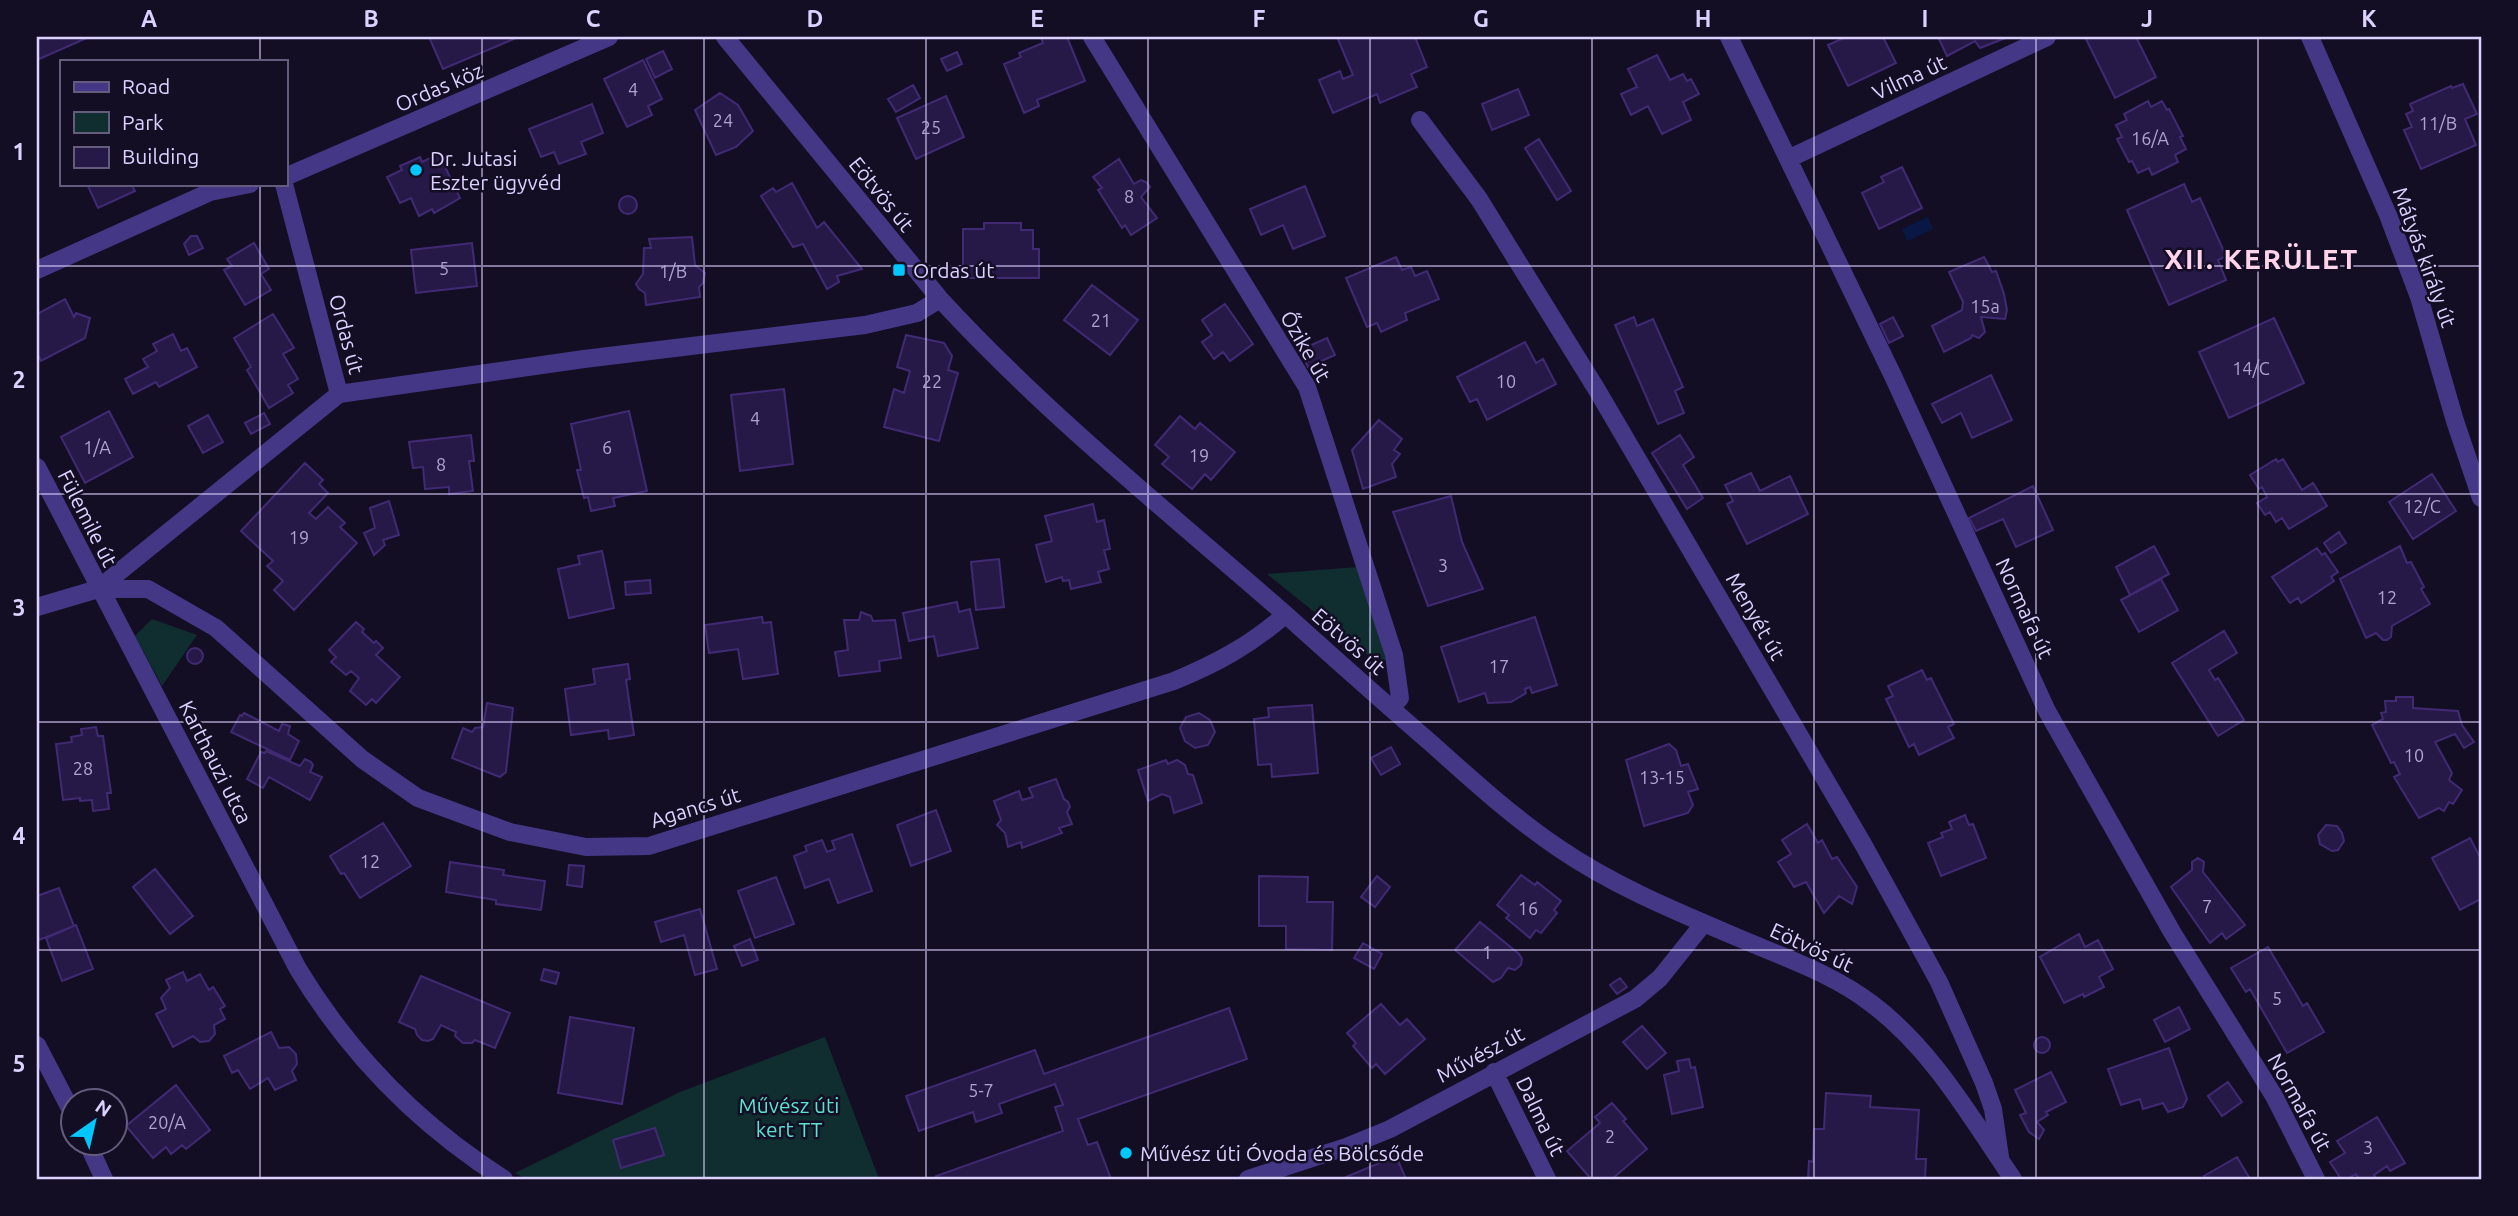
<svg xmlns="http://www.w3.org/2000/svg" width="2518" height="1216" font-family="Ubuntu,sans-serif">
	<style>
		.green { fill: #102d2f }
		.water { fill: #081744 }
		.building { fill: #271947; stroke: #412a74; stroke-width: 2 }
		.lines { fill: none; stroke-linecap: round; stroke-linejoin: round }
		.minor { stroke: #433786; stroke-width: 18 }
		.grid { fill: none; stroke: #dcd2ff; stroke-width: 2; stroke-opacity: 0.55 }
		.poi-dot { fill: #00c7fd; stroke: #140e25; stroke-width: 2.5 }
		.labels { text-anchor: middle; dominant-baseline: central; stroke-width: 5; stroke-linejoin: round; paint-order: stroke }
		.number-label { font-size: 18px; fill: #afa4d1 }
		.street-label { font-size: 21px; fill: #dcd2ff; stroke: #140e25 }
		.poi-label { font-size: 21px; fill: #dcd2ff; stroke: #140e25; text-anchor: start }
		.park-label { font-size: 21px; fill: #58e4d1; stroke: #140e25 }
		.district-label { font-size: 28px; font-weight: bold; letter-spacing: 2px; fill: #ffd4ea; stroke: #140e25 }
		.neatline { fill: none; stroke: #dcd2ff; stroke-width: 2.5 }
		.grid-label { font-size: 23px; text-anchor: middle; font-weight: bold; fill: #dcd2ff }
	</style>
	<rect width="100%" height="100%" fill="#140e25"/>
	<path class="green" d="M1358,567L1386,660L1378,663L1267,574Z
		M152,619L197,635L162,686L135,636Z
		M825,1037L879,1179H526L515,1173L680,1092Z"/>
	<path class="water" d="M1928,217L1933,229L1907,241L1902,229Z"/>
	<path class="building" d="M37,37H89L37,60Z
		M429,37H513L514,39L443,69Z
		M1041,37H1067L1085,81L1037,100L1039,106L1024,113L1004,64L1021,57L1019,53L1043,43Z
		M1337,37H1415L1427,67L1411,74L1417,87L1380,103L1377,94L1333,113L1319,80L1340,71L1343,79L1353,75Z
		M1846,37H1883L1896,63L1848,86L1828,45Z
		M1938,37H2008L1980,48L1975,41L1947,56Z
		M2091,37H2136L2156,77L2115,98L2086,39Z
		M663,51L672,69L655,78L646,59Z
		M957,52L962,64L947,71L941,59Z
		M1657,55L1670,80L1683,74L1687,81L1691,79L1699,94L1683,102L1691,120L1662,134L1648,106L1631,115L1621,94L1637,87L1628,69Z
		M643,60L662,99L648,106L652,115L627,127L604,79Z
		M2463,84L2477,114L2465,119L2476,145L2421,169L2404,130L2412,127L2406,114L2413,111L2410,104L2451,86L2452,88Z
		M913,85L920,98L896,112L888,99Z
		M1518,89L1529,115L1492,130L1482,104Z
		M720,93L738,105L753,131L736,147L716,155L695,110Z
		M946,96L964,137L916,159L897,118Z
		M2148,101L2151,107L2162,101L2167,110L2169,109L2183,136L2180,137L2186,149L2175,155L2178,162L2152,175L2149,168L2138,173L2132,161L2129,162L2117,139L2122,137L2116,125L2127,120L2124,114Z
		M592,104L603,133L581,142L586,154L559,164L554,152L541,157L529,129Z
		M1539,139L1571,191L1557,200L1525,148Z
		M439,154L460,198L434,213L432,209L419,216L411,198L400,203L387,177L402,170L400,166L420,157L422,162Z
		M1119,159L1134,184L1141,180L1146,182L1150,187L1141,197L1157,218L1131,235L1125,225L1122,228L1098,190L1102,188L1093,177Z
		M1902,167L1922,208L1879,229L1862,193L1884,182L1881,177Z
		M792,183L817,228L824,222L862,269L837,276L839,282L827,289L803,244L793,247L761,196L773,188L776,192Z
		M87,184H131L135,191L98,208Z
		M2184,184L2192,202L2200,198L2226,256L2218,260L2226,280L2169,305L2127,210Z
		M1305,186L1325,236L1293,249L1283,225L1261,235L1250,209Z
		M619 205a9 9 0 1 1 18 0a9 9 0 1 1-18 0Z
		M984,223H1021V230H1033V249H1039V278H963V229H984Z
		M191,236H197L203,248L189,255L184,244Z
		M692,237L695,265L705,273L703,283L699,287L700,297L646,305L645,293L639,289L636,284L643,274L644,248H651L649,239Z
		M254,243L269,269L261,274L271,290L245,305L224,270L232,266L227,259Z
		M472,243L477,286L416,293L411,250Z
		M1396,257L1402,270L1411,267L1415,276L1427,271L1439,299L1405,313L1407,320L1381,332L1377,323L1367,327L1346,278Z
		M1984,257L1992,272L1996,271L2004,294L2007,310L2005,319L1981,317L1985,332L1979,338L1972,335L1971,338L1944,352L1932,326L1962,310L1963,302L1949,272Z
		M1092,285L1138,320L1110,355L1064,320Z
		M65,299L74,317L76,313L90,318L85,338L41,361L37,353V314Z
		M1225,304L1253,344L1230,361L1223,352L1214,359L1202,342L1212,335L1202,320Z
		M273,314L294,348L283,354L298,379L288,385L293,393L269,408L247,370L251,367L234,338Z
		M1634,317L1637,326L1653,319L1683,387L1675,391L1684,413L1658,424L1615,325Z
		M1893,317L1903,336L1889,343L1880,324Z
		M2274,318L2304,383L2229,418L2199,352Z
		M173,334L181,351L187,348L197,367L159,387L156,382L133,394L125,379L148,367L143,359L157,351L153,344Z
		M906,335L944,343L952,356L948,370L958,373L939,441L884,427L894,389L904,393L910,371L897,367Z
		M1327,338L1335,355L1308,367L1300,350Z
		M1525,342L1536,363L1543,359L1556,384L1487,420L1477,399L1470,402L1457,377Z
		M1991,375L2012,420L1972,438L1961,413L1942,423L1932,404Z
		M784,389L793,464L740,471L731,395Z
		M109,411L133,457L85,483L61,437Z
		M629,411L647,491L613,498L615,506L591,511L588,497L584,498L577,470H581L571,424Z
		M264,413L270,424L251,434L245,423Z
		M208,415L223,442L203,453L188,426Z
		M1180,416L1195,429L1200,423L1235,452L1211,480L1205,474L1192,489L1162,464L1169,457L1155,445Z
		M1379,420L1402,439L1394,450L1400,454L1392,464L1396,477L1363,489L1352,450Z
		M471,435L474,461H469L473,491L449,494V487L425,489L423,467L413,468L409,442Z
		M1680,435L1694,457L1683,465L1703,498L1687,509L1652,453Z
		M2276,459L2278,462L2283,459L2302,490L2313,483L2327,506L2289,529L2282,518L2276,522L2270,512L2265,515L2257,503L2267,497L2262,487L2259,489L2250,475Z
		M305,463L323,480L319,484L328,493L309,513L316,519L328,507L345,523L340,527L357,543L294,610L274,590L283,581L267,566L273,561L241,531Z
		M1751,473L1760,491L1790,476L1808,514L1747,544L1727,504L1733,501L1725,485Z
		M2432,474L2456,511L2413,539L2389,502Z
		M2033,486L2053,530L2016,547L2003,519L1976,531L1969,518Z
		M1451,496L1462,542L1483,589L1428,606L1393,512Z
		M389,501L399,535L383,540L385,545L374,555L364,533L375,528L370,508Z
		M1093,504L1097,522L1104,520L1110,549L1104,550L1109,569L1098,572L1101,582L1071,589L1069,580L1063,581L1062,577L1046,582L1036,545L1052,541L1045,516Z
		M2339,532L2346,543L2331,553L2324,543Z
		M2154,546L2169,574L2130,595L2116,567Z
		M2400,546L2407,563L2411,562L2424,587L2421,589L2430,604L2392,626L2391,637L2387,640H2383L2376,633L2366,638L2340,579Z
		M2317,548L2322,555L2325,553L2338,572L2331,577L2334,581L2301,603L2298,598L2290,603L2272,577Z
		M602,551L614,608L569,618L558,569L580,564L578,556Z
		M999,559L1004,607L976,610L971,562Z
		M2161,579L2178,610L2139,632L2121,600Z
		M650,580L651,593L626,595L625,582Z
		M957,602L959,612L970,609L978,648L938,656L934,636L909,641L903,613Z
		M861,612L871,616L873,621L895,620L901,658L879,661L880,671L839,676L835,652L848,650L844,620H859Z
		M762,617L763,623L771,622L778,674L743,679L738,649L709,653L705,625Z
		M1535,617L1557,685L1532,693L1530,687L1525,689L1526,693L1511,702L1488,703L1485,693L1459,702L1441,647Z
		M356,622L364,629L362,632L374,643L376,641L383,648L376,655L400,677L376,703L372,699L366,705L350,691L359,678L351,671L346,675L331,662L336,657L329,650Z
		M2224,631L2237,653L2209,670L2215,680L2218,678L2244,720L2218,736L2172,663Z
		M187 656a8 8 0 1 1 16 0a8 8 0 1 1-16 0Z
		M628,664L630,679L626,680L634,735L609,739L608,730L571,735L565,689L595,684L593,669Z
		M1922,670L1927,680L1931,678L1954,724L1948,727L1954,738L1919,755L1914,744L1909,747L1886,699L1893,696L1888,686Z
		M2396,697H2413V708L2458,711L2462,725L2474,742L2464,748L2455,734L2435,742L2452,773L2449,780L2462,790L2453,804L2449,802L2444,811L2439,808L2419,818L2394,777L2400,774L2394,762L2391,763L2372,725L2383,719L2381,713L2386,712L2385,701H2396Z
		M487,703L513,708L506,772L500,777L452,758L463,728L472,732L475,728L483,727Z
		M1312,705L1318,773L1272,777L1271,764L1258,765L1254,719L1269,717L1268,708Z
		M244,713L279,731L282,724L290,726L288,734L299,741L290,760L231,732L240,715L242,716Z
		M1199,713L1210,720L1215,732L1208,745L1195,748L1185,741L1180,728L1186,717Z
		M96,727L98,736H103L111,793H107L109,809L93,811L92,800L80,801V798L63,800L56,744L72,742L71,737L82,735L81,729Z
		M1669,744L1676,750L1681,766L1688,764L1698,789L1688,792L1693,805L1688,813L1644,826L1626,760Z
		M1391,747L1400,764L1381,775L1371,758Z
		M266,751L300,766L305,759L311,762L313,765L310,772L322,777L310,800L269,777L263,788L247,779L261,752L265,753Z
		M1166,760L1168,764L1177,760L1185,765L1188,774L1193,775L1202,803L1174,813L1170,797L1162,794L1148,801L1138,770Z
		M1056,779L1064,799L1068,802L1070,807L1067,812L1072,824L1059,828L1062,833L1022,848L1021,842L1008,847L1005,833L997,825L1001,820L994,801L1019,791L1022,800L1033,797L1029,788Z
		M936,810L951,851L911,866L897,825Z
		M1965,815L1969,825L1973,824L1986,858L1941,876L1928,843L1943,837L1941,833L1952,829L1949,822Z
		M383,823L411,866L360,898L344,873L341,874L330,856Z
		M1807,824L1818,843L1822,840L1832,859L1837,857L1857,887L1852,904L1839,896L1824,913L1806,882L1794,887L1778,862L1791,854L1782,840Z
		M2326,825L2337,826L2342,833L2344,841L2338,850L2332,851L2320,844L2318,835Z
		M852,834L872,891L838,903L829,879L805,888L794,856L807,851L805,846L822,840L827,852L835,849L832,841Z
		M2470,838L2481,859V899L2460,910L2432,858Z
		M2198,858L2204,862L2203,872L2245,925L2226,939L2222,933L2210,943L2171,887L2192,870V862Z
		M450,862L504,870L503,875L545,881L541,910L496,904V900L446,892Z
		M569,865L584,866L582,887L567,885Z
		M155,869L193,916L170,934L133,887Z
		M1521,875L1535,885L1537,882L1561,901L1554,910L1557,913L1541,933L1536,930L1530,938L1506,918L1509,915L1497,905Z
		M1259,876L1308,877L1307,902H1333L1332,950L1286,949V926H1259Z
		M1377,876L1390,887L1375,907L1361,897Z
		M776,877L794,924L755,938L738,891Z
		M59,888L74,926L39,940L37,934V896Z
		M700,909L717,969L695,975L684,935L661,942L655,922Z
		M1480,922L1519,954L1522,959L1521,965L1515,970L1508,968L1501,978L1493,982L1455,950Z
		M76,925L93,969L62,981L46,938Z
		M2079,934L2085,947L2098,940L2113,969L2099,977L2104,987L2084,997L2083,994L2064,1003L2040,957Z
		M750,939L758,960L742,966L734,946Z
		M1363,943L1382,954L1374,969L1354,958Z
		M2268,947L2303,1006L2307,1003L2324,1032L2287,1053L2250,989L2246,992L2231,968Z
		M544,969L559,973L556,984L541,980Z
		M183,972L187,981L200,974L209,990L213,987L225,1006L220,1009L225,1019L214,1025L215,1034L209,1041L200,1042L193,1036L173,1047L156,1014L166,1009L161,998L170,988L166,980Z
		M421,976L510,1013L495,1048L475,1040L472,1043H463L455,1036L456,1032L441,1025L433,1039L428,1041L422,1040L417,1035L415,1029L399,1022Z
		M1620,978L1627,987L1617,994L1610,985Z
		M1381,1004L1400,1025L1407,1019L1425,1039L1385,1074L1376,1064L1372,1068L1353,1046L1356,1043L1347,1033Z
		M2179,1007L2190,1029L2165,1042L2154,1020Z
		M1229,1008L1247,1059L1078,1119L1088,1145L1097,1142L1111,1179H937L936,1176L1063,1131L1055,1107L1063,1105L1055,1084L999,1104L1002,1113L976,1122L973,1112L919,1131L906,1096L1035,1050L1044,1074Z
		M570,1017L634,1028L622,1104L558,1093Z
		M1642,1026L1666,1053L1647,1069L1623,1042Z
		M271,1032L279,1048L289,1047L296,1054L297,1064L292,1071L296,1080L275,1090L268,1078L250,1089L238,1070L232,1073L224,1056Z
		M2034 1045a8 8 0 1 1 16 0a8 8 0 1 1-16 0Z
		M2169,1048L2187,1099L2183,1107L2168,1112L2163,1103L2143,1109L2140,1099L2121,1105L2108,1069Z
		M1689,1059L1691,1068L1695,1067L1703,1107L1672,1114L1664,1075L1679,1071L1677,1061Z
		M2051,1072L2066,1102L2046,1112L2048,1115L2037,1122L2044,1130L2039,1139L2029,1132L2020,1115L2026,1113L2015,1090Z
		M2228,1082L2242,1102L2222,1116L2208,1096Z
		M176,1085L210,1130L186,1149L182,1145L171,1154L166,1147L153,1158L126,1126Z
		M1826,1093L1871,1096L1870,1107L1919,1110L1916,1159H1926L1925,1179H1808L1809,1161L1813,1162L1814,1129H1824Z
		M1612,1103L1626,1119L1623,1121L1647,1149L1612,1179H1591L1567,1151L1600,1123L1595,1117Z
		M2377,1117L2405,1163L2390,1171L2387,1166L2374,1175L2376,1178L2373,1179H2359L2356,1174L2347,1179H2341L2330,1162L2345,1153L2337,1141Z
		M655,1128L664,1155L621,1168L613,1140Z
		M1396,1156L1406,1179H1347L1346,1177Z
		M2237,1157L2250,1179H2206L2204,1176Z"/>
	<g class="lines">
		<path class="minor" d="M725,37L940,299C1045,413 1167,511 1284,613C1333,657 1382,701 1432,744C1472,780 1513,817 1557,847C1618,889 1685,915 1753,944C1794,961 1837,977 1872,1004C1933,1050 1971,1118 2013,1179
			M1092,37L1307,387L1394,655L1400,698L1391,708
			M1729,37L1893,376L2047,711L2172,932L2274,1096L2316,1179
			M2310,37L2388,215L2419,297L2455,421L2481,498
			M1420,120L1479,199L1597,390L1863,844L1939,982L1984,1083L1993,1109L2000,1157
			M1790,158L2047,37
			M285,177L609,37
			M284,184L339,394
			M37,270L210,192L250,184
			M339,394L584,359L865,325L917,313L940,299
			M37,467L298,969C350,1055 419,1125 504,1179
			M98,589L339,394
			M37,607L98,589H148L216,628L362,759L418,798L510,832L586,847L649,846L1174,681C1217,663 1249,646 1285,615
			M37,1045L74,1116
			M1494,1072L1547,1179
			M87,1142L104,1179
			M1248,1179L1346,1147L1390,1129L1635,999L1660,978L1704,923"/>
	</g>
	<path class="grid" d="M260,37V61M482,37V1179M704,37V1179M926,37V1179M1148,37V1179M1370,37V1179M1592,37V1179M1814,37V1179M2036,37V1179M2258,37V1179M260,184V1179M37,266H2481M37,494H2481M37,722H2481M37,950H2481"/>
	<g class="poi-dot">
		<circle cx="416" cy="170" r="7"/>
		<rect x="892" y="263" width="14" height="14" rx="3.5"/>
		<circle cx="1126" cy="1153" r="7"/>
	</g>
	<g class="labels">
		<g class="number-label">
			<text x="633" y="89">4</text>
			<text x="723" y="120">24</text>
			<text x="2438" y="123">11/B</text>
			<text x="931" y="127">25</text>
			<text x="2150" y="138">16/A</text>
			<text x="1129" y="196">8</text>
			<text x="444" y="268">5</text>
			<text x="673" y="271">1/B</text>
			<text x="1985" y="306">15a</text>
			<text x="1101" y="320">21</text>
			<text x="2251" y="368">14/C</text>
			<text x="932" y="381">22</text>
			<text x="1506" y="381">10</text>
			<text x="755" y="418">4</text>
			<text x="97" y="447">1/A</text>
			<text x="607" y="447">6</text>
			<text x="1199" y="455">19</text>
			<text x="441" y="464">8</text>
			<text x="2422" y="506">12/C</text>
			<text x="299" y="537">19</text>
			<text x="1443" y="565">3</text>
			<text x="2387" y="597">12</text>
			<text x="1499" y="666">17</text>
			<text x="2414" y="755">10</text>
			<text x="83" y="768">28</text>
			<text x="1662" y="777">13-15</text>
			<text x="370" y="861">12</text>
			<text x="2207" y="906">7</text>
			<text x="1528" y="908">16</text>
			<text x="1487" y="952">1</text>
			<text x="2277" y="998">5</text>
			<text x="981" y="1090">5-7</text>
			<text x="167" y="1122">20/A</text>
			<text x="1610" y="1136">2</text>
			<text x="2368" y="1147">3</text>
		</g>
		<g class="street-label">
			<text transform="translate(1909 77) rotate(-25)">Vilma út</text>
			<text transform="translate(439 87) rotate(-23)">Ordas köz</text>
			<text transform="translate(882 194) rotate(51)">Eötvös út</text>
			<text transform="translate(2425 257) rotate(70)">Mátyás király út</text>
			<text transform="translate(347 334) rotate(75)">Ordas út</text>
			<text transform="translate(1306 346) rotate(60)">Őzike út</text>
			<text transform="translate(88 518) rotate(63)">Fülemile út</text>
			<text transform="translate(2025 608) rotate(65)">Normafa út</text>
			<text transform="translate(1756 616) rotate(60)">Menyét út</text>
			<text transform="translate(1349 641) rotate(41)">Eötvös út</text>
			<text transform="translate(216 762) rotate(63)">Karthauzi utca</text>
			<text transform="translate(695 807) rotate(-17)">Agancs út</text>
			<text transform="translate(1812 947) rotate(25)">Eötvös út</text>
			<text transform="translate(1480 1054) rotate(-28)">Művész út</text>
			<text transform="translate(2300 1102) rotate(61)">Normafa út</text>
			<text transform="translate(1541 1116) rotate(64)">Dalma út</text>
		</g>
		<g class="poi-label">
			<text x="430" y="158">Dr. Jutasi<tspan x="430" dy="24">Eszter ügyvéd</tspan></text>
			<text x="913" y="270">Ordas út</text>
			<text x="1140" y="1153">Művész úti Óvoda és Bölcsőde</text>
		</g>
		<g class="park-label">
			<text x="789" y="1105">Művész úti<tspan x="789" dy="24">kert TT</tspan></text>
		</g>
		<g class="district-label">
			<text x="2262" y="258">XII. KERÜLET</text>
		</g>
	</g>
	<rect width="2518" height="1216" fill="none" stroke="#140e25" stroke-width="77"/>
	<rect x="60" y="60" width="228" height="126" fill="#140e25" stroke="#645c7c" stroke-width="2"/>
	<rect x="74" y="82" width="35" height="10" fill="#433786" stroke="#645c7c" stroke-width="2"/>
	<text x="122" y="94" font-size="21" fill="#dcd2ff">Road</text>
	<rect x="74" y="112" width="35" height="21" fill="#102d2f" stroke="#645c7c" stroke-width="2"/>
	<text x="122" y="130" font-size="21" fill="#dcd2ff">Park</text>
	<rect x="74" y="147" width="35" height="21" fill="#271947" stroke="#645c7c" stroke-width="2"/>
	<text x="122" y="164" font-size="21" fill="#dcd2ff">Building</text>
	<g transform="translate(94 1122) rotate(34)"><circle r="33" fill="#140e25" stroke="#645c7c" stroke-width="2"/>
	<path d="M0-5L12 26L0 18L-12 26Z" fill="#00c7fd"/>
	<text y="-10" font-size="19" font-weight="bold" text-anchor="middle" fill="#dcd2ff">N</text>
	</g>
	<rect x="38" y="38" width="2442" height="1140" class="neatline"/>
	<g class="grid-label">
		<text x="149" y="27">A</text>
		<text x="371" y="27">B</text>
		<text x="593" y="27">C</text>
		<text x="815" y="27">D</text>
		<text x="1037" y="27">E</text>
		<text x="1259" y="27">F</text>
		<text x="1481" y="27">G</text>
		<text x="1703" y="27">H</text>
		<text x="1925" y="27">I</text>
		<text x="2147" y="27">J</text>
		<text x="2369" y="27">K</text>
		<text x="19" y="160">1</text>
		<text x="19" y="388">2</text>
		<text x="19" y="616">3</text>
		<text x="19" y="844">4</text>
		<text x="19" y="1072">5</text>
	</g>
</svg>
